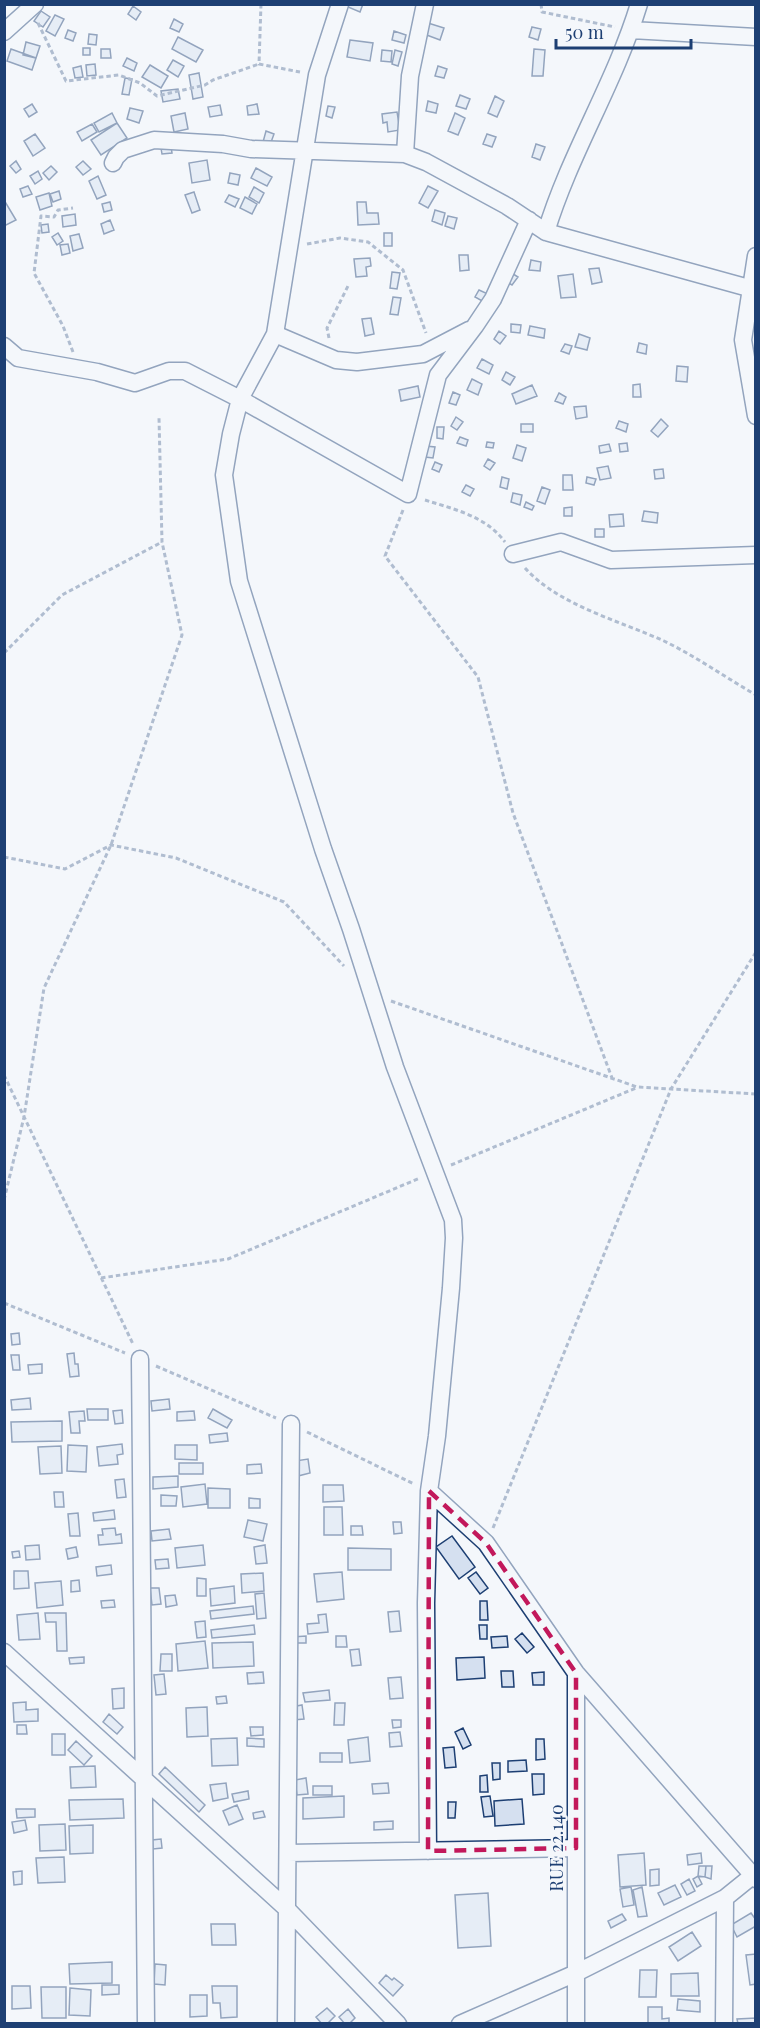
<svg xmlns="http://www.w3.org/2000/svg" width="760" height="2028" font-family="'Playfair Display',serif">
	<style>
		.building { fill: #d5e0f0; stroke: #1d3f73; stroke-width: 1.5 }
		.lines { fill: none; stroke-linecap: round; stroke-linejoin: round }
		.minor-casing { stroke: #1d3f73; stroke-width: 19 }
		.path { stroke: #5e769c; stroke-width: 3; stroke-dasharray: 4.5 3; stroke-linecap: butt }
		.minor { stroke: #f4f7fb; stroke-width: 16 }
		.marked { fill: none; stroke: #c2185b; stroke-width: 4.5; stroke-dasharray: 12 8; stroke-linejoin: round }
		.labels { text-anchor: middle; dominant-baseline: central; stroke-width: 4.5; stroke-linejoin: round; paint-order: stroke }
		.street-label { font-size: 18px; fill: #1d3f73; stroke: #f4f7fb }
	</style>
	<rect width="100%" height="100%" fill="#f4f7fb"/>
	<path class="building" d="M350,4H363L360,12L348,7Z
		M133,6L141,12L136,20L128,14Z
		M41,11L50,17L43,27L34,21Z
		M55,15L64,19L55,36L46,31Z
		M174,19L183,24L179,32L170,28Z
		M428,23L444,28L440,40L424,34Z
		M532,27L541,29L538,40L529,37Z
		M68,30L76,33L73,41L65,38Z
		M394,31L406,35L404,43L392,40Z
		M89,34L97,35L96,45L88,44Z
		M178,37L203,50L196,62L172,49Z
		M350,40L373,43L370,61L347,57Z
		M26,42L40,46L36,58L23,55Z
		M83,48H90V55H83Z
		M11,49L36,58L32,70L7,61Z
		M101,49H110L111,58H101Z
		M534,49L545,50L543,76H532Z
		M382,50L392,51L391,62L381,61Z
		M395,50L402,52L398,66L392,64Z
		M127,58L137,63L134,71L123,66Z
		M173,60L184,66L178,77L167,70Z
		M95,64L96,75L87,76L86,65Z
		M150,65L168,76L161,88L142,77Z
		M81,66L83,77L75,78L73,68Z
		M438,66L447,69L444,78L435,76Z
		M199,73L203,97L193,99L189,75Z
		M125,78L132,79L129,95L122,94Z
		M178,89L180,99L163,102L161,91Z
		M460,95L470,99L466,109L456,106Z
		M495,96L504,101L497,117L488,113Z
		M428,101L438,104L436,113L426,111Z
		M32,104L37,112L29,117L24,109Z
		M257,104L259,114L248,115L247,106Z
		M220,105L222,115L210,117L208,107Z
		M328,106L335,107L332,118L326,116Z
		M130,108L143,111L139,123L127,119Z
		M397,112L400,130L388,132L387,122L383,123L382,114Z
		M112,113L117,123L99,132L94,123Z
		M185,113L188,129L174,132L171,116Z
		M455,113L465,118L458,135L448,131Z
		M117,123L127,138L101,155L91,140Z
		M92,124L97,132L82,141L77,132Z
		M266,131L274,134L270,145L263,142Z
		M35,134L45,148L33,156L24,141Z
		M487,134L496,137L492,147L483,144Z
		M536,144L545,147L540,160L532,157Z
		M171,146L172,153L162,154L161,148Z
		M207,160L210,180L192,183L189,163Z
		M16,161L21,169L16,173L10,166Z
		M83,161L91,169L83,175L76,167Z
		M51,166L57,172L49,180L43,173Z
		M256,168L272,177L267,186L251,178Z
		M38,171L42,179L35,184L30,176Z
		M230,173L240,175L238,185L228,183Z
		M98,176L106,195L97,199L89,181Z
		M28,186L32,194L23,197L20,189Z
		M428,186L438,191L428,208L419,203Z
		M254,187L264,193L259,203L249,197Z
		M59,191L61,199L53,202L50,194Z
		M194,192L200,210L192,213L185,195Z
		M49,193L52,206L40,210L36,197Z
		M229,195L239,199L235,207L225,202Z
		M245,197L257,204L252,214L240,208Z
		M4,200L16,220L4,226Z
		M110,202L112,210L104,212L102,204Z
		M357,202H366L367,213H378L379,224L358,225Z
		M435,210L445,213L442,225L432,221Z
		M75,214L76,225L63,227L62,216Z
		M448,216L457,218L454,229L445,226Z
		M110,220L114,230L104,234L101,224Z
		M48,224L49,232L42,233L41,225Z
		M58,233L63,241L57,245L52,237Z
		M384,233H392V246H384Z
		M79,234L83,248L73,251L70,236Z
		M68,244L70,253L62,255L60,245Z
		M459,255H468L469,270L460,271Z
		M370,258L371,266L366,267L367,276L356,277L354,259Z
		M531,260L541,262L540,271L529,270Z
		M599,268L602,282L592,284L589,269Z
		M392,272L400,273L397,289L390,288Z
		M510,272L518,277L512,285L505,281Z
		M573,274L576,297L561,298L558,276Z
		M479,290L488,294L484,302L475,297Z
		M393,297L401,298L398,315L390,314Z
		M371,318L374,334L365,336L362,319Z
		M511,324L521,325L520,333L511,332Z
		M530,326L545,329L544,338L528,335Z
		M499,331L506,336L500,344L494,339Z
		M579,334L590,338L587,350L575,347Z
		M639,343L647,345L646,354L637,352Z
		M565,344L572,346L569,354L561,351Z
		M482,359L493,365L489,374L477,368Z
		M677,366L688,367L687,382L676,381Z
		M506,372L515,377L510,385L502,380Z
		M472,379L482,384L478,395L467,390Z
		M640,384L641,397H633V385Z
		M532,385L537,396L516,404L512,394Z
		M418,386L420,397L401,401L399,390Z
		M453,392L460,395L456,405L449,403Z
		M559,393L566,397L563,404L555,401Z
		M586,406L587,417L576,419L574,407Z
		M456,417L463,422L457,430L451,426Z
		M661,419L668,426L658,437L651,431Z
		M619,421L628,424L626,432L616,428Z
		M521,424H533V432H521Z
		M437,427H444L443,439L437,438Z
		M460,437L468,440L466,446L457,443Z
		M487,442L494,443L493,448L486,447Z
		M627,443L628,451L620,452L619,444Z
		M609,444L611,451L600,453L599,446Z
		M517,445L526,448L522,461L513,458Z
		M426,446L435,447L433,458L425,457Z
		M488,459L495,463L490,470L484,466Z
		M435,462L442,465L439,472L432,469Z
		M608,466L611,478L600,480L597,468Z
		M663,469L664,478L655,479L654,470Z
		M563,475H572L573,490H563Z
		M502,477L509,479L507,489L500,487Z
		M587,477L596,479L594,485L586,483Z
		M466,485L474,489L470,496L462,492Z
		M542,487L550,490L545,504L537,501Z
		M513,493L522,495L520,505L511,502Z
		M526,502L534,506L532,510L524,507Z
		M572,507V516H564V508Z
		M644,511L658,513L657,523L642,521Z
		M623,514L624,526L610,527L609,515Z
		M595,529H604V537H595Z
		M19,1333L20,1344L12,1345L11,1334Z
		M74,1353L75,1364H78L79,1376L70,1377L67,1354Z
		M11,1355H19L20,1370H13Z
		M42,1364V1373L29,1374L28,1365Z
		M30,1398L31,1409L12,1410L11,1400Z
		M169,1399L170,1409L152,1411L151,1401Z
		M87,1409H108V1420H88Z
		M213,1409L232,1420L227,1428L208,1418Z
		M122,1410L123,1423L115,1424L113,1411Z
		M84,1411L85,1421H79L80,1433H71L69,1412Z
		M194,1411L195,1420L177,1421V1412Z
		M62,1421V1441L12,1442L11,1422Z
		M227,1433L228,1441L210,1443L209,1435Z
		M122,1444L123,1454L117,1455L118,1464L99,1466L97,1447Z
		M68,1445L87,1446L86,1472L67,1471Z
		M175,1445H197V1460L175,1459Z
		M61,1446L62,1473L40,1474L38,1447Z
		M308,1459L310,1473L298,1476L295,1461Z
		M179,1463H203V1474H179Z
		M261,1464L262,1473L247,1474V1465Z
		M178,1476V1487L153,1489V1477Z
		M124,1479L126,1497L117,1498L115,1480Z
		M205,1484L207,1504L183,1507L181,1487Z
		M323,1485H343L344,1501L323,1502Z
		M208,1488L230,1489V1508H208Z
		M54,1492H63L64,1507H55Z
		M161,1495L177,1496L176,1506H161Z
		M249,1498L260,1499V1508H249Z
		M324,1507H342L343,1535H324Z
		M114,1510L115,1519L94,1521L93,1513Z
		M78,1513L80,1536H70L68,1514Z
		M248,1520L267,1524L263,1541L244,1537Z
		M393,1522H401L402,1533L394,1534Z
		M351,1526H362L363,1535H351Z
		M115,1528L116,1535L121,1534L122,1543L99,1545L98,1535H103L102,1529Z
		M169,1529L171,1539L152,1541L151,1531Z
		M452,1536L475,1567L459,1579L436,1547Z
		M39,1545L40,1559L26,1560L25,1546Z
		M203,1545L205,1565L177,1568L175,1548Z
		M265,1545L267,1563L256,1564L254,1547Z
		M76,1547L78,1557L68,1559L66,1549Z
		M348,1548L391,1549V1570H348Z
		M19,1551L20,1557L13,1558L12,1552Z
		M168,1559L169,1568L156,1569L155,1560Z
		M111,1565L112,1574L97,1576L96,1567Z
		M14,1571H28L29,1588L14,1589Z
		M342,1572L344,1599L317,1602L314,1574Z
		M476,1572L488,1588L480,1594L468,1578Z
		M263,1573L264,1591L242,1593L241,1574Z
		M197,1578L206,1579V1596H197Z
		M79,1580L80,1591L71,1592V1581Z
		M61,1581L63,1605L37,1608L35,1583Z
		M234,1586L235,1603L211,1606L210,1589Z
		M150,1588H159L161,1604L152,1605Z
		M264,1593L266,1618L257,1619L255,1594Z
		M175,1595L177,1605L166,1607L165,1596Z
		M114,1600L115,1607L102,1608L101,1601Z
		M480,1601H487L488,1620H480Z
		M253,1606L254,1614L211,1619L210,1611Z
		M399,1611L401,1631L390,1632L388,1612Z
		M38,1613L40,1639L19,1640L17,1615Z
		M45,1613H66L67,1651H57L56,1622H46Z
		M326,1614L328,1632L308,1634L307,1624L319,1623L318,1615Z
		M205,1621L206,1637L197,1638L195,1622Z
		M254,1625L255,1634L212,1638L211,1630Z
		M479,1625H487V1639H480Z
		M522,1633L534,1647L527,1653L515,1639Z
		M306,1636V1643H292V1637Z
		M336,1636H346L347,1647H336Z
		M507,1636L508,1647L492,1648L491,1637Z
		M205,1641L208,1668L178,1671L176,1644Z
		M253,1642L254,1666L213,1668L212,1643Z
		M359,1649L361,1665L352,1666L350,1650Z
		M161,1654H172V1671H160Z
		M84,1657V1663L70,1664L69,1658Z
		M484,1657L485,1678L457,1680L456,1658Z
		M501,1671H513L514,1687H502Z
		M263,1672L264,1683L248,1684L247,1673Z
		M544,1672V1685H533L532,1673Z
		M164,1674L166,1694L156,1695L154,1675Z
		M401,1677L403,1698L390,1699L388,1678Z
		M124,1688V1708L113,1709L112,1689Z
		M329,1690L330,1700L305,1702L303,1693Z
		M226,1696L227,1703L217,1704L216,1697Z
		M26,1702V1710L38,1709V1721L14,1722L13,1703Z
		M335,1703H345L344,1725H334Z
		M302,1705L304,1719L293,1720L291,1707Z
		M207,1707L208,1736L187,1737L186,1708Z
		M109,1714L123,1727L117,1734L103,1722Z
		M392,1720H401V1727L393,1728Z
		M17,1725H26L27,1734H17Z
		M250,1727H263V1735L251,1736Z
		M463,1728L471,1745L463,1749L455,1732Z
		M400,1732L402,1746L390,1747L389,1733Z
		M52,1734H65V1755H52Z
		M368,1737L370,1761L350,1763L348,1740Z
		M237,1738L238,1765L212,1766L211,1739Z
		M247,1738L264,1739V1747L247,1746Z
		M536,1739H544L545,1759L536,1760Z
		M76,1741L92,1756L84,1765L68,1750Z
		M454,1747L456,1767L445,1768L443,1748Z
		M320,1753H342V1762H320Z
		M526,1760L527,1771L508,1772V1761Z
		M492,1763H500V1779L493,1780Z
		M95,1766L96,1787L71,1788L70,1767Z
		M165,1767L205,1805L199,1812L159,1774Z
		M532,1774H544V1794L533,1795Z
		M487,1775L488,1792H480V1776Z
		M306,1778L308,1794L297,1795L295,1780Z
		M226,1783L228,1798L213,1801L210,1785Z
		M388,1783L389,1793L373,1794L372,1784Z
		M313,1786H332V1795H313Z
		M248,1791L249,1799L234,1802L232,1794Z
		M344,1796V1817L303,1819V1798Z
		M490,1796L493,1816L484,1817L481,1797Z
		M123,1799L124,1818L70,1820L69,1800Z
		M522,1799L524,1824L495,1826L494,1801Z
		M448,1802H456L455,1818H448Z
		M237,1805L243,1819L229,1825L223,1811Z
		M16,1809H35V1817L17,1818Z
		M263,1811L265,1817L254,1819L253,1813Z
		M25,1820L27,1830L14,1833L12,1822Z
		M393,1821V1829L374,1830V1822Z
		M65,1824L66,1850L40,1851L39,1825Z
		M93,1825V1853L70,1854L69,1826Z
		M161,1839L162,1848L153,1849L152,1840Z
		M644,1853L646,1885L620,1887L618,1855Z
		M701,1853L702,1863L688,1865L687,1855Z
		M64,1857L65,1882L38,1883L36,1858Z
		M699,1866H706L705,1877L698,1876Z
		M706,1866H712L711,1879L705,1877Z
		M659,1869V1885L650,1886V1870Z
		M22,1871V1884L14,1885L13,1872Z
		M698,1876L702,1884L697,1887L693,1879Z
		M689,1879L695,1891L687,1895L681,1884Z
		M675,1885L681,1897L664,1905L658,1893Z
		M631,1887L634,1905L623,1907L620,1889Z
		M642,1887L647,1916L638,1917L633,1890Z
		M488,1893L491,1946L458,1948L455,1895Z
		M751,1913L756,1920V1926L737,1937L731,1925Z
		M622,1914L626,1920L611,1928L608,1921Z
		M211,1924H235L236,1945H212Z
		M692,1932L701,1946L678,1961L669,1947Z
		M756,1954V1984L750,1985L746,1955Z
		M112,1962V1983L70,1984L69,1964Z
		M155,1964L166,1965L165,1985L154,1984Z
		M640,1970H657L656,1997H639Z
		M698,1973L699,1996H671V1974Z
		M386,1975L392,1980L394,1978L403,1985L393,1996L379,1983Z
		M102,1985H119V1994L102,1995Z
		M12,1986H30L31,2008L12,2009Z
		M212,1986H237V2017L221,2018L220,2003H213Z
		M41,1987H66V2018H42Z
		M70,1988L91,1990L90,2016L69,2015Z
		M190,1995H207V2016L190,2017Z
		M678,1999L700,2001V2012L677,2010Z
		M648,2007H662V2019L669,2018V2024H648Z
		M327,2008L335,2016L327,2024H322L316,2017Z
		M348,2009L355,2018L349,2024H345L339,2017Z
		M756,2018V2024H738L737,2019Z"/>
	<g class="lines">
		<g class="minor-casing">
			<path id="minor" d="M340,4L317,75L275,334L240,399L231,434L224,475L239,581L323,849L351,929L395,1067L453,1220L454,1238L451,1288L437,1436L429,1491L426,1603L428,1851
				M631,30L756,37
				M4,32L35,4
				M405,154L410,76L425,4
				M113,163L116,157L123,150L154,140L223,144L251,149L405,154L426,162L507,206L546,232C570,153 615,83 639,4
				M546,232L756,290
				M756,256L743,340L756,416
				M275,334L336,360L357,362L423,354L469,330
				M4,346L18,358L97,372L135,383L169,371H185L240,399L408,494L438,375L475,326L493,299L529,220
				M513,554L561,542L611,560L756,555
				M140,1359L146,2024
				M429,1491L486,1543L576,1673L756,1879
				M4,1652L287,1909L398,2024
				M576,1673V2024
				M288,1853L576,1848
				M286,2024L291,1424
				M460,2024L576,1973L725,1898L756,1873
				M724,2024L725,1898"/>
		</g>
		<path class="path" d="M261,4L259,64L300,72
			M541,4L542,12L615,27
			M38,23L66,81L119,75L140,83L157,96L205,85L213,80L259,64
			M307,244L340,238L368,242L403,270L426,333
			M329,338L327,328L349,284
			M73,352L63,326L34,273L41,216L54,217L58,210L73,208
			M425,500C453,509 486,516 505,542
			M403,510L385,556L478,677L513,813L612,1078
			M525,568C558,605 620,621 664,641C695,656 725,677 756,695
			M4,653L62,595L162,542
			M4,857L65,869L111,845L176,858L284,902L344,966
			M391,1001L637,1087L756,1094
			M4,1075L133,1344
			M451,1165L636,1088
			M4,1200L24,1117L44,988L111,845L182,635L162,542L159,418
			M101,1278L228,1259L420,1178
			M4,1303L125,1353
			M156,1366L276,1418
			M307,1432L414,1484
			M493,1528L671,1089L756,952"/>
		<use href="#minor" class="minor"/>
	</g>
	<path d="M0 0H760V2028H0ZM429,1491L486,1543L576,1673V1848L428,1851Z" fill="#f4f7fb" fill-opacity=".55" fill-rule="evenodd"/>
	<path class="marked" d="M429,1491L486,1543L576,1673V1848L428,1851Z"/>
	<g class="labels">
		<g class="street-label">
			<text transform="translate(556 1848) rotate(-90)">RUE 22.140</text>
		</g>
	</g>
	<rect width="760" height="2028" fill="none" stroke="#1d3f73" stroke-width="12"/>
	<path d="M556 39v9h135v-9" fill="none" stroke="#1d3f73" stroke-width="3"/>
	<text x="565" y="39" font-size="18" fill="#1d3f73" stroke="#f4f7fb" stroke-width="4.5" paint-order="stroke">50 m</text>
</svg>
